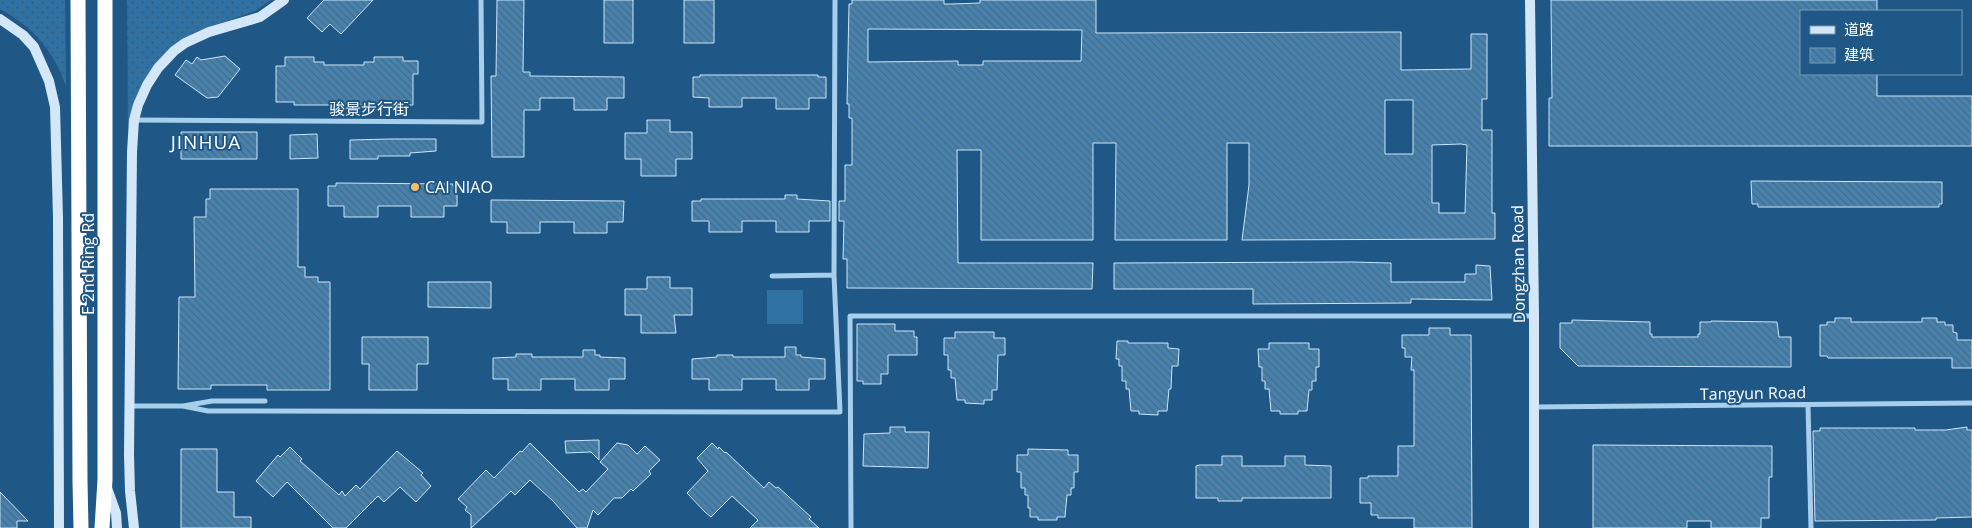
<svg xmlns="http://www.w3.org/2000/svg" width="1972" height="528" font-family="'Open Sans','Noto Sans SC',sans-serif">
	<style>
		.grass { fill: url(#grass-dots) }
		.garden { fill: #2f71a2 }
		.building { fill: url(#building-back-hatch); stroke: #cce5f8; fill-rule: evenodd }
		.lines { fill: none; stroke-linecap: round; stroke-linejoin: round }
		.street { stroke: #a7ceea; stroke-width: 5 }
		.secondary { stroke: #d3e7f8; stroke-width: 10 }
		.highway { stroke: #fff; stroke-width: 15 }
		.poi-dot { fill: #f9bd67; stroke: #1f5886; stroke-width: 2 }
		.labels { text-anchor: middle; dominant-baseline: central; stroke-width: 4; stroke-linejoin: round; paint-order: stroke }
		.street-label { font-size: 16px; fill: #fff; stroke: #1f5886 }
		.poi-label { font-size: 16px; fill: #fff; stroke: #1f5886; text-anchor: start }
		.quarter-label { font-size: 19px; letter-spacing: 1px; fill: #fff; stroke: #1f5886 }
	</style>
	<defs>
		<pattern id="grass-dots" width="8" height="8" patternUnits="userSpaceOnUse" patternTransform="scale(1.25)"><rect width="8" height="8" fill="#2f71a2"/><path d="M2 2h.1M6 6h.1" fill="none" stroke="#405b6e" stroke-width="1.8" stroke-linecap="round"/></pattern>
		<pattern id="building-back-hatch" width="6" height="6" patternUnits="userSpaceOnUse" patternTransform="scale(1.25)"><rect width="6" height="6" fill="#4782ae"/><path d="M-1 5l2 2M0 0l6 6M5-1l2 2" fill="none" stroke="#496a82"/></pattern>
	</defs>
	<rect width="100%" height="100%" fill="#1f5886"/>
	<path class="grass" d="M0,0H65L66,86C54,51 32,26 0,9Z
		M127,0H271L255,11L198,31L167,51L146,82L133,112L128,128Z"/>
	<path class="garden" d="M767,290H803V324H767Z"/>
	<path class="building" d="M324,0H373L341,34L330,24L322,32L307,18Z
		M497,0H524L523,72H530V76L624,77V98H607V110H574V98H540V110H524V157H492L491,76H496Z
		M604,0H633V43H604Z
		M684,0H714V43H684Z
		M852,0H944V4H951L980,3V0H1096V33L1401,32V70L1471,69V34H1487V99H1482V130H1492V213H1495V239L1242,240L1249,185V143H1227V240H1115L1116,143H1093V240H981V150H957L958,263H1093L1092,289L847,288V259H843L844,221H839V201H845V165H852V118H849V104H847L849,4H852ZM868,29L1082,30L1081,61H983V65H958V61L868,62ZM1385,100H1413V154H1385ZM1461,144L1467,145L1465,213H1439V203H1432V145Z
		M1551,0H1877V11H1801V74H1877V96H1972V146H1549V98H1552Z
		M225,56L240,69L218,97L207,98L175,75L186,60L192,64L197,57L201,60Z
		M285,57H314V62H324V65H364V62H374V57H403V61H418V74H413V105H294V102H276V66H285Z
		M700,75H818V77H826V98H809V109H776V98H742V107H709V98L693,97V77H700Z
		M647,120H670V132H692V159H676V176H641V159H625V133H647Z
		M181,132H257V159H181Z
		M317,134L318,158L290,159V135Z
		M389,139H436V151L410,153V156H378V159H350V140Z
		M1751,181L1942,182V204H1939V207H1758V204H1752Z
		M336,183L453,184V186H457V206H444V217H411V206H378V217H344V206H328V186H336Z
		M210,189H298V267H305V277H318V282H330V390H267V385H211V389H178L179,297H195L194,217H206V199H210Z
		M785,195H797V199L830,201V221H809V232H776V221H742V232H709V221H692V201H701V199H785Z
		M491,200L624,201L623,222H607V233H574V222H540V233H507V222H491Z
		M1352,262L1391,263V282H1465V274H1476V265L1490,266L1492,300L1411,299V303L1253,304V289H1114V263Z
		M647,277H670V288H692V315H674L676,333H641V315H625V289H647Z
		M428,282H491V308L428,307Z
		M1835,318H1851V322H1922V318H1937V322H1945V325H1953V332L1957,333V340H1972V368H1952V358H1828L1827,356H1820V325H1827V322H1835Z
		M1572,320L1650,322V334H1652V337H1698V334H1700V322H1711V321L1777,322L1779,337H1791V367L1578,366L1560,348V323H1572Z
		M857,324H895V331H914V337H917V355H888V374H881V384H863V381H857Z
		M1429,328H1450V335H1471L1472,528H1414V518H1378V515H1371V503H1360V478H1368V476H1398V446H1414V370H1411L1412,357H1405V348H1402V335H1429Z
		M955,332H994V338H1005V355H998L997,390H992V400H984V404L965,403V400H957L955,378H951V370H948V355H944V338H955Z
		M362,337H428V364H417V390H369V364H362Z
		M1117,341H1128V343H1168V348L1179,349L1178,366H1172L1171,389H1169L1167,411H1158V415L1139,414V411H1131L1129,389H1126V381H1122V366H1119V359H1116Z
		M1269,343H1309V349H1319V367H1316V381H1312V390H1309L1307,411H1298V414H1280V411H1271L1269,389H1265V381H1262V367H1259L1258,349H1269Z
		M785,347H796V355H801V357L825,359V379H809V390H776V379H742V390H709V379H692V359L717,357V355H733V357H785Z
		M583,350H595V355H600V357L625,358V379H609V390H575V379H541V390H508V379H493V358L516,357V354H532V357H583Z
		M890,427H905V432H929L928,468L863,466L864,434L890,433Z
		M1967,427V430H1972V517L1936,518V520L1815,521L1813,431H1820V428H1915V430H1946Z
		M599,440V460L591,452L566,453L565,441Z
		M530,443L579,492L583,489L586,492L608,469L600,462L617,443L628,445L637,454L645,446L660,460L649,471L651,474L633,491L631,489L622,498H614L598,515L593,510L587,528H577L553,501L530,480L515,495L511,491L471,528V515L465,510L467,507L458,499L486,470L494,478L520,451L522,452Z
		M712,443L718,449L719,447L725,453L726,452L764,488L769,482L776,488L778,487L811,517L809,519L819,528H750L758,520L732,496L711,517L705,512L687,493L708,471L697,458Z
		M1593,445L1772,446V477H1769V518H1761V528H1711V521H1687V528H1593Z
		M290,447L302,459L300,461L339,495L342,491L345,496L356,485L360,489L397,451L423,473L421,475L431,486L416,502L400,487L384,502L378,496L346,528H333L287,482L273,497L256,481L278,455L280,457Z
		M181,449H217V492H234V517H251V528H181Z
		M1028,449L1068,450V455H1078V472H1074V488H1071V495H1067L1065,517H1057V520H1038V517H1030V508H1028V495H1025V488H1021V472H1017V455H1028Z
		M1222,456H1242V466H1285V456H1305V465L1331,466V498H1242V501H1218V498H1196V466L1199,465H1222Z
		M0,492L28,521H17V528H0Z"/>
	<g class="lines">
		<path class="street" d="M134,120L482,122L481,0
			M772,276L834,275
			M1808,405L1811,528
			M130,406H183L212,401H265
			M183,406L208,411L840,412L834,275L835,0
			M1534,407L1972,403
			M851,528L850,316H1534"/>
		<path class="secondary" d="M1530,0L1534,316V528
			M0,19L23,35L34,47L49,81L55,107L58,218L59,528
			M107,488L116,513L117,528
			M134,528L130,491L129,455L132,152L134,120L138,105L147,85L158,68L174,51L185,43L209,32L260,17L284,0"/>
		<path class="highway" d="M78,0L80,481L81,528
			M102,528L105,480V0"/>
	</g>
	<circle class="poi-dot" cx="415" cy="187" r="5"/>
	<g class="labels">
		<g class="street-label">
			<text x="369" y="109">骏景步行街</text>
			<text transform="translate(88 264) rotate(-90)">E 2nd Ring Rd</text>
			<text transform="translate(1518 264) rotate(-91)">Dongzhan Road</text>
			<text transform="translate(1753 393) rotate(-1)">Tangyun Road</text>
		</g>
		<g class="poi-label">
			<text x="425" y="187">CAI NIAO</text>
		</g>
		<g class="quarter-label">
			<text x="206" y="142">JINHUA</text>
		</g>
	</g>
	<rect x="1800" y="10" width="162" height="65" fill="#1f5886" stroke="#799bb6"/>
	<rect x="1810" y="26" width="25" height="8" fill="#d3e7f8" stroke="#799bb6"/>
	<text x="1844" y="35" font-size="15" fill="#ffffff">道路</text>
	<rect x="1810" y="48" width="25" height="15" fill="url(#building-back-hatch)" stroke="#799bb6"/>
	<text x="1844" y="60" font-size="15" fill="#ffffff">建筑</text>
</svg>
